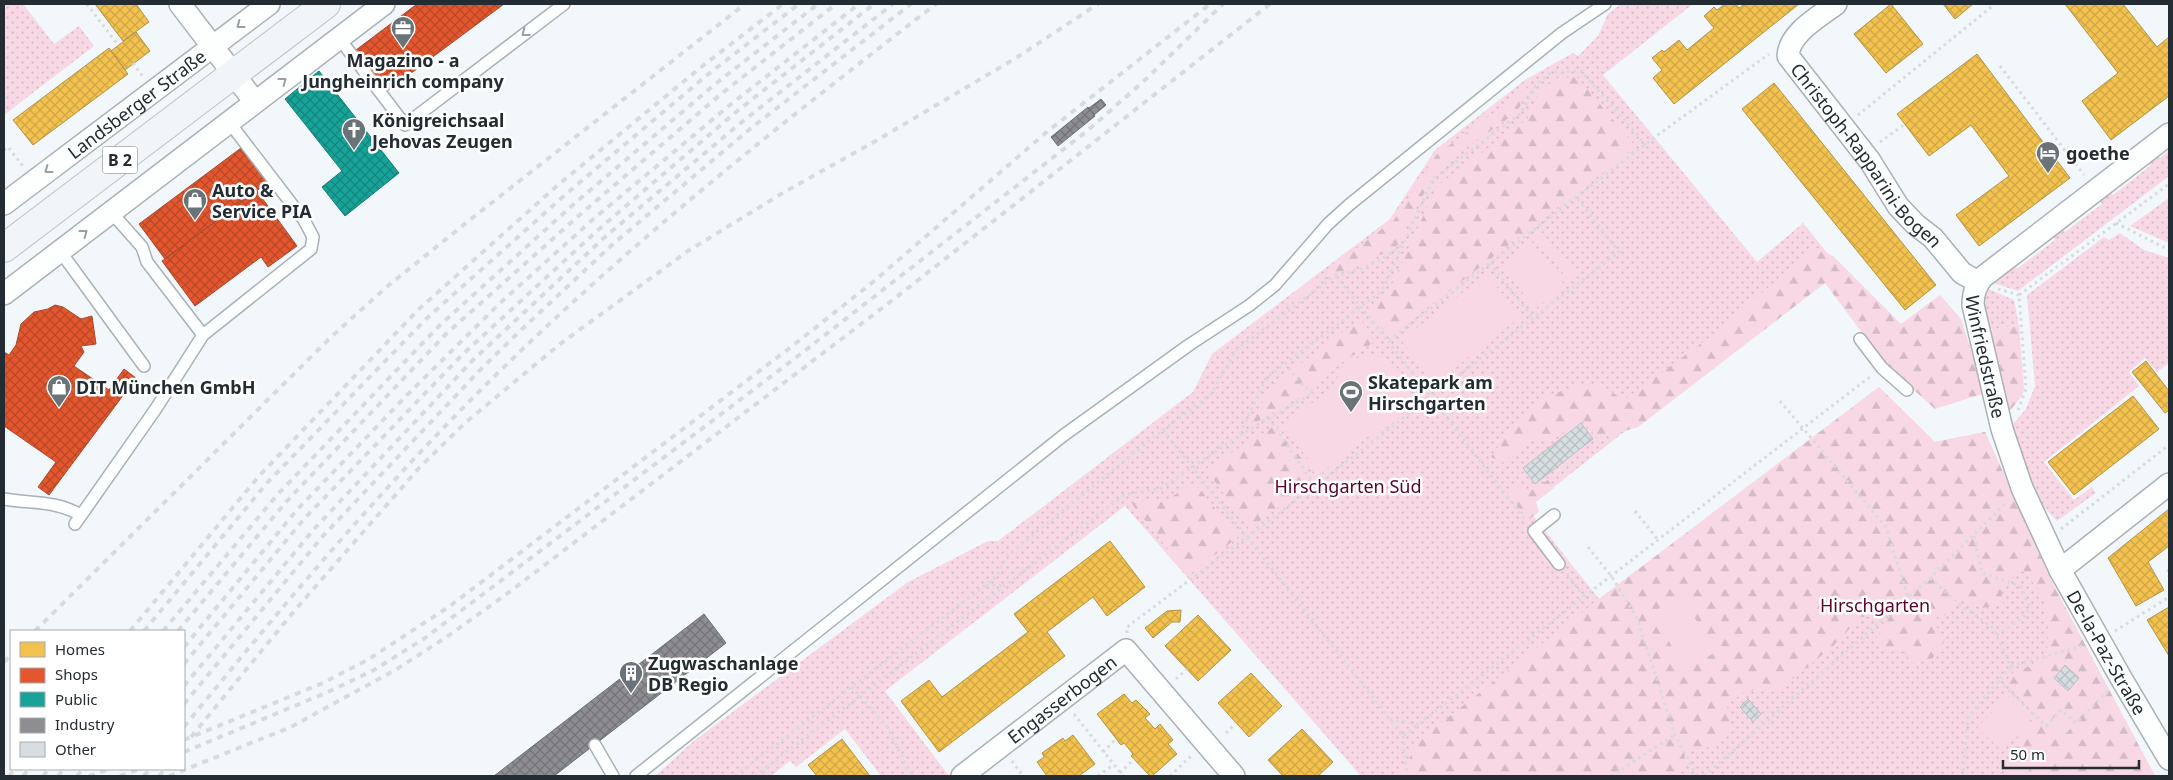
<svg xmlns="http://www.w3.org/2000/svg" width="2173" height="780" font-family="'Noto Sans',sans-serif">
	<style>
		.grass { fill: url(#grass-dots) }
		.forest { fill: url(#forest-firs) }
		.pitch { fill: #f8d8e4 }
		.homes { fill: url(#homes-cross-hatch); stroke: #b49446 }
		.shops { fill: url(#shops-cross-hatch); stroke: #aa4a2f }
		.public { fill: url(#public-cross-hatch); stroke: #1a7f79 }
		.industry { fill: url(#industry-cross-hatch); stroke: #6d7075 }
		.building { fill: url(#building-cross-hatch); stroke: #b9c1c5 }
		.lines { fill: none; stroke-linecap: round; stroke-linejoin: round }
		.service-casing { stroke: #aab1b5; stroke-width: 14 }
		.minor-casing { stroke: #aab1b5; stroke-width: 24 }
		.primary-casing { stroke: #bbc4c8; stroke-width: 30 }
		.path { stroke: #d8dadb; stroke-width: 3; stroke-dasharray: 2.5 4; stroke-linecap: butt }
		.service { stroke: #fdfefe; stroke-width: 11 }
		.minor { stroke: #fdfefe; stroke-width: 21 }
		.primary { stroke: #f1f5f7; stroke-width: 28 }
		.rail { stroke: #d8dbdc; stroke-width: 4; stroke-dasharray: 6 6; stroke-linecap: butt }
		.oneway { stroke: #9aa0a2 }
		.labels { text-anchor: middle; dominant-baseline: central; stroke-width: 5; stroke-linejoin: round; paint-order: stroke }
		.shield { fill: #fff; stroke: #646b70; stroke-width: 1 }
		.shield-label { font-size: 16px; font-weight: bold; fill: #222c32 }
		.poi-label { font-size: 18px; font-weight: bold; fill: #222c32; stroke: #fff; text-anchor: start }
		.street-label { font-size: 18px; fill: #222c32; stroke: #fff }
		.park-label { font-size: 18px; fill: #5b002d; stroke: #fff }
	</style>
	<defs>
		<pattern id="grass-dots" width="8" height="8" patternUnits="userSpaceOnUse" patternTransform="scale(1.25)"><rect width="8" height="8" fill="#f8d8e4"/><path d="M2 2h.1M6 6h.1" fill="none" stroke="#d4bac4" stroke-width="1.8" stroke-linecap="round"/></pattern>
		<pattern id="forest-firs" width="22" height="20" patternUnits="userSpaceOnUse" patternTransform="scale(1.25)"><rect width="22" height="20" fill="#f8d8e4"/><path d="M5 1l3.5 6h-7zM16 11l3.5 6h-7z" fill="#d4bac4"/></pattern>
		<pattern id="homes-cross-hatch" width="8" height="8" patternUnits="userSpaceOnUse" patternTransform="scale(1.25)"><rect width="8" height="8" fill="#f2c14e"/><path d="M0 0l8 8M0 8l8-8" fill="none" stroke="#cfa645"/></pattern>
		<pattern id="shops-cross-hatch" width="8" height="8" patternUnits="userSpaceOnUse" patternTransform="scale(1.25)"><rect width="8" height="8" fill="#e4572e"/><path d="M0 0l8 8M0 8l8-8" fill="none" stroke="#b84828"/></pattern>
		<pattern id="public-cross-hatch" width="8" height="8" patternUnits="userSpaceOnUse" patternTransform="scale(1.25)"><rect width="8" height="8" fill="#17a398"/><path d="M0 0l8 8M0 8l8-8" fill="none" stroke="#14857d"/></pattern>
		<pattern id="industry-cross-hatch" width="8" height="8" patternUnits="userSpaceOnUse" patternTransform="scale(1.25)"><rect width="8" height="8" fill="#8d8d92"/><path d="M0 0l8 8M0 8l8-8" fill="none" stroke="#737378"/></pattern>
		<pattern id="building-cross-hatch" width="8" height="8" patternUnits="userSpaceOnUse" patternTransform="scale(1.25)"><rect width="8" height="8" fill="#d6dee2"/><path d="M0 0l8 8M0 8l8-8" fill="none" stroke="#b7bfc2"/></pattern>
	</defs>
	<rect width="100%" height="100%" fill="#f1f7fa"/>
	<path class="grass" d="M4,4H23L54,44L79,26L94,46L4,115Z
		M1621,4H1693L1603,75L1757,262L1803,223L1837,265L1527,508L1599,599L1879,387L1935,442L1985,432L2055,588L2155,776H1361L1125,506L885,691L949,776H881L845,729L796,767L790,761L771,776H655L695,740L908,582L988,541H998L1193,392L1212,354L1390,219L1435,150L1525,80L1573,53L1578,56L1598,36L1608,14Z
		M2169,151V176L2018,291L1993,283L2013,264L2017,269L2055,240L2051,234L2061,227L2065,232L2102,204L2098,198L2109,190L2113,195L2150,166L2146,160L2156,153L2160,158Z
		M2169,198V243L2130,226Z
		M2120,233L2144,250L2169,258V363L2157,372L2145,358L2129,372L2139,386L2044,462L2074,500L2092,487L2096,493L2057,521L2036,499L2012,425L2026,409L2035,386L2027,295L2104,237L2109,240Z
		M1986,288L2014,300L2019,326L1987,330L1981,304Z"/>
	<path class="forest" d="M1577,77L1636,147L1389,337L1369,311L1387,295L1437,186L1527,119L1540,91L1554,78Z
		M1530,86L1517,112L1445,163L1421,198L1397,246L1358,266L1332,274L1258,327L1296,294L1394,220L1436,155Z
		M1815,247L1833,256L1901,324L1940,295L1961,319L1985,393L1935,409L1886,365L1825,283L1638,427L1598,439L1581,419L1550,442L1532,439L1502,463L1491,457L1509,432L1539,399L1576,386L1601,385L1624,400L1714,334Z
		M1360,319L1377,340L1335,367L1312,390L1251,425L1271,386Z
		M2019,326L2024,389L2022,396L2008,413L1987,330Z
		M1879,387L1935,442L1985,432L2055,588L2155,776H2023L2033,766L2020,751L2017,739L2032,718V704L2009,684L2014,669L2033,667L2047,659L2048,624L2043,595L2023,570L2001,587L2003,604L1982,608L1961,598L1949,614L1931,619L1945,639L1932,659L1913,664L1902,650H1880L1876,639L1890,616L1861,617L1832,647L1776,692L1747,690L1727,705L1731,729L1714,747L1686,749L1682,771L1676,776H1397L1409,762L1414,744L1599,599Z
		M1276,425L1317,479L1249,529L1206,469Z
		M1548,480L1554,488L1536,502L1539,512L1528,520L1507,492L1515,486L1530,491Z
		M1194,482L1238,537L1189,575L1131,503L1167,500Z"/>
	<path class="pitch" d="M1542,232L1576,276L1569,281L1535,237Z
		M1532,242L1565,286L1535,309L1502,265Z
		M1487,274L1520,317L1434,384L1401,340Z
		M1367,355C1392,356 1421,383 1405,409C1398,421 1384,429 1373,438L1370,435L1320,474L1282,426L1333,387L1341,370L1349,361Z
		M1684,596L1713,654L1683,669L1654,611Z
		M2007,696L2030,718L2000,749L1977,728Z
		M2061,710L2076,723L2060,739L2046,726Z
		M2017,752L2031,766L2021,776H2011L2002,768Z"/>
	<path class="homes" d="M95,4H136L149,22L123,41Z
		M1725,4H1736L1739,8L1745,4H1799L1674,104L1653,78L1662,70L1652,58L1662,50L1664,52L1679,40L1687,50L1714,28L1704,16L1714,7L1717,10Z
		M1891,4L1923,44L1886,73L1854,34Z
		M1943,4H1973L1955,19Z
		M2065,4H2123L2157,47L2169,37V96L2111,140L2082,101L2118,73Z
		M136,32L150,51L125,70L111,51Z
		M109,48L128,74L33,145L13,120Z
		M1977,54L2070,178L1979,246L1956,215L2009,176L1971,125L1929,156L1897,114Z
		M1774,83L1936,285L1905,310L1742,109Z
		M2146,361L2169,391V410L2165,413L2132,372Z
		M2133,396L2159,429L2074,495L2048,462Z
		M2169,509V546L2148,562L2164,590L2136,606L2108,558Z
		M1110,541L1145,587L1107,616L1093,597L1047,632L1065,656L939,752L901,701L929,680L942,697L1028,632L1014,614Z
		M2169,607V656L2147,620Z
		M1181,610L1180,622H1172L1153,638L1145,628L1167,611Z
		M1198,615L1231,650L1198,681L1165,646Z
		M1251,673L1282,706L1249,737L1218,703Z
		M1124,694L1132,703L1136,700L1150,714L1145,718L1155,729L1160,724L1173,740L1168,744L1177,754L1152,776H1150L1131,756L1133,754L1124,743L1121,745L1097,714Z
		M1302,729L1333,762L1318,776H1283L1268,760Z
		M1073,735L1095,764L1079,776H1047L1037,762L1044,757L1042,753L1063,738L1065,741Z
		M842,739L870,776H817L808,765Z"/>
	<path class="shops" d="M417,4H504L387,91L356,50Z
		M241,148L267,183L165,259L139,224Z
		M257,191L297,246L268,267L261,257L195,306L162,261Z
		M55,305L63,307L81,319L92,316L96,344L81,346L84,352L74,366L109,390L124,369L136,378L49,495L38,487L56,462L4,426V352L9,355L16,345L21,324L34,312L48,309Z"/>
	<path class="public" d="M319,71L399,173L345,216L322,187L342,171L285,99Z"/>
	<path class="industry" d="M1101,99L1106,105L1094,115L1089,108Z
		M1088,107L1095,116L1058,146L1051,137Z
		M704,614L726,643L554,776H494Z"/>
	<path class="building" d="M1581,423L1593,439L1535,484L1523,468Z
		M2065,665L2079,678L2068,691L2054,678Z
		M1748,699L1761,714L1753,722L1740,707Z"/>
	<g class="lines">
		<g class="service-casing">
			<path id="service" d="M339,38L405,125L564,4
				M60,251L144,366
				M203,335L311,249L313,237L304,220L229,122
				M1860,339L1882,368L1907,390
				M4,499C33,504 54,500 81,515
				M1554,515L1534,531L1559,564
				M75,524L155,410L203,335L147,262L142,247L111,212
				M595,745L613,776
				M636,776L1064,435L1189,345L1250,305L1275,285L1328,224L1349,205L1562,33L1605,4"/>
		</g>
		<g class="minor-casing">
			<g id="minor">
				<path d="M180,4L255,102"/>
				<path id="s1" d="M1836,4C1819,17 1789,33 1788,56L1870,161L1898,206L1915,224L1933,238L1962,273L1978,282"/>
				<path id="s2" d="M2169,134L1983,277C1975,285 1973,294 1973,305L2002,429L2022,488L2060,570L2121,678L2169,759"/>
				<path id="s3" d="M4,204L269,4"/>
				<path d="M4,294L384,4"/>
				<path d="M2060,570L2169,484"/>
				<path id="s4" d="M962,776L1126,650L1234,776"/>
			</g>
		</g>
		<g class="primary-casing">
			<path id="primary" d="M4,248L326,4"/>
		</g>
		<path class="path" d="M87,4L118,45
			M133,63L143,77
			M2000,66L2084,175
			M1858,115L1995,4
			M1880,142L1905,124
			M4,150L8,147L23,166
			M2116,223L2169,250
			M1490,263L1533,318
			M1336,276L1388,341L1655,137L1769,54
			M1998,289L2019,295
			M1388,341L1525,520
			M1780,401L1886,527L1908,597
			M2018,410L2026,389L2019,295L2169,184
			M1269,418L1315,486
			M1163,430L1403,736L1871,376
			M1240,435L1313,393L1298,381L1286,364
			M1635,511L1659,541
			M2061,529L2169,445
			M1974,536L1982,573L2020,586L2029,605L2027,614L1997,635
			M1588,547L1612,577L1637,618L1675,735L1697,776
			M2169,570L2167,572L2169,576
			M1567,574L1585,598
			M1930,578L1960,605L1992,627L2011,666L1968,717L1963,776
			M986,585L1005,586
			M2115,631L2169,597
			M1127,633V627L1315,486L1619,252L1576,197
			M2011,666L2082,646
			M1176,679L1187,669
			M1999,681L2046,726L2061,710L2076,723L2108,691
			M852,687L888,728L907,768L914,776
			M1074,714L1123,776
			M1390,720L1419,724
			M1226,733L1236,723
			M1403,736L1407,776
			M1103,752L1116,739
			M1012,761L1023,776
			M763,771L767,776
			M1120,773L1134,759
			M735,776L996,577L1008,555L1163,430L1211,394L1236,350L1336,275C1360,272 1383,260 1402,245
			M755,776L1124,495L1161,488L1239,436L1266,378L1382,291L1433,179L1521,113L1535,86L1551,72L1581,71L1646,145
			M1098,776L1113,765
			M1170,776L1192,755
			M1611,776L1675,735
			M1704,776L1930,578L2007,502"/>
		<use href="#service" class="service"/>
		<use href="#minor" class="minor"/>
		<use href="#primary" class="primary"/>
		<path class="rail" d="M35,631L331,337L389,285L471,219L745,4
			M130,631L259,476L419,309L558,185L700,68L783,4
			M144,631L267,483L426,319L566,194L706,76L799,4
			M163,631L278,494L440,325L575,203L714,85L818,4
			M178,631L286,502L446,334L583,212L721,94L836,4
			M184,647L296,511L407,395L497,306L591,221L730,105L859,4
			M4,662L11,655
			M184,664L304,519L463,354L599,229L736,112L874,4
			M184,686L315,528L473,360L606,236L743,121L893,4
			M184,704L323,536L481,369L520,331L613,244L750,129L911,4
			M184,727C292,594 403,462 528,344C656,222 796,112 936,4
			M191,737L295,610L419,468L465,423L560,344L688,251L786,191L874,142L1016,58L1098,4
			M184,740L323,683L369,659L450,606L791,347L873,282L1048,131L1210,4
			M184,752L328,692L374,670L425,638L798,356L1087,131L1144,81L1223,4
			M9,776L15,769
			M23,776L29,769
			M43,776L49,769
			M58,776L64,769
			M77,776L83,769
			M89,776L109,769
			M120,776L139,769
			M144,776L150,769
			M159,776L165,769
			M169,776L291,727L397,669L445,638L504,596L894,299L1270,4"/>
	</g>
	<defs><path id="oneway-chevron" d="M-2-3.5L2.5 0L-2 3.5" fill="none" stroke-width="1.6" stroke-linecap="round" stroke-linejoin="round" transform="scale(1.25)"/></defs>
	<g class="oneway">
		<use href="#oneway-chevron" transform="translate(240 25) rotate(143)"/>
		<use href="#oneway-chevron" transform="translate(525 33) rotate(143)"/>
		<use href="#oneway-chevron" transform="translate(283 81) rotate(-37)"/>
		<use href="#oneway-chevron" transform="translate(48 170) rotate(143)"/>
		<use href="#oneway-chevron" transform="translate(84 233) rotate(-37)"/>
	</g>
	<defs>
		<g id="office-pin" transform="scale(1.25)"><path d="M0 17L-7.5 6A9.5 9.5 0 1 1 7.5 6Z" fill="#6a7378" stroke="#fff"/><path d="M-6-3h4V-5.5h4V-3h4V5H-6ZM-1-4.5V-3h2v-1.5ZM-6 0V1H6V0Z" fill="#fff"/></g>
		<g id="church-pin" transform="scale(1.25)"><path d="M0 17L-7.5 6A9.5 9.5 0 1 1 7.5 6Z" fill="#6a7378" stroke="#fff"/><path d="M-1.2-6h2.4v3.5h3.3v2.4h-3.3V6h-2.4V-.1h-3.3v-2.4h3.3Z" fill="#fff"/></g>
		<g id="hotel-pin" transform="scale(1.25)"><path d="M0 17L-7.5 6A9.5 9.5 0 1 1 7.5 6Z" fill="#6a7378" stroke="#fff"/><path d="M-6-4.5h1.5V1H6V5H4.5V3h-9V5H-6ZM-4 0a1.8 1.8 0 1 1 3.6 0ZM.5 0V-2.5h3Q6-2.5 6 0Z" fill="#fff"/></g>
		<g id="shop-pin" transform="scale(1.25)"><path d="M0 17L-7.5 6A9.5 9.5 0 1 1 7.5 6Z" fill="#6a7378" stroke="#fff"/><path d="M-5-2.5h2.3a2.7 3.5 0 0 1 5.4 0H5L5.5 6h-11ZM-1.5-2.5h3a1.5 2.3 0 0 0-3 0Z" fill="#fff"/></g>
		<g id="stadium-pin" transform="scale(1.25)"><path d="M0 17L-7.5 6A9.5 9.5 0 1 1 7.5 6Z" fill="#6a7378" stroke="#fff"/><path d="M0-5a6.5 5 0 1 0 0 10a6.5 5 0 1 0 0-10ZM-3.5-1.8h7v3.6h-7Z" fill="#fff"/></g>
		<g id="building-pin" transform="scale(1.25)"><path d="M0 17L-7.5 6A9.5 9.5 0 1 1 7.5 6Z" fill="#6a7378" stroke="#fff"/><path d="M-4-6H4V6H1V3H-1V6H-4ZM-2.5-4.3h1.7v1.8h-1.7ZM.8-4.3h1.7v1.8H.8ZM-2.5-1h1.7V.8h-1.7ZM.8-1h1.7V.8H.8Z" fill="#fff"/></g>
	</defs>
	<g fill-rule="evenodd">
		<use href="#office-pin" x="403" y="28"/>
		<use href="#church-pin" x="354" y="130"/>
		<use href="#hotel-pin" x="2048" y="153"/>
		<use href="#shop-pin" x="195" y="200"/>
		<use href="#shop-pin" x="59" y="387"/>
		<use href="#stadium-pin" x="1351" y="392"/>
		<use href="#building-pin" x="631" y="673"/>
	</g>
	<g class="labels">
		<rect class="shield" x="102.5" y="146.5" width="35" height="27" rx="4"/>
		<g class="shield-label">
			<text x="120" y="160">B 2</text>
		</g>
		<g class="poi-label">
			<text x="403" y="60" text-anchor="middle">Magazino - a<tspan x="403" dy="21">Jungheinrich company</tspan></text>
			<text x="372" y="120">Königreichsaal<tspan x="372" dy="21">Jehovas Zeugen</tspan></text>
			<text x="2066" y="153">goethe</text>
			<text x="212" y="190">Auto &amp;<tspan x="212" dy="21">Service PIA</tspan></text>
			<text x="1368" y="382">Skatepark am<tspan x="1368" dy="21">Hirschgarten</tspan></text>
			<text x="76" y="387">DIT München GmbH</text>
			<text x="648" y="663">Zugwaschanlage<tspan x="648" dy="21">DB Regio</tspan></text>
		</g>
		<g class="street-label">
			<text stroke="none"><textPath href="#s3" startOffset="166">Landsberger Straße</textPath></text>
			<text stroke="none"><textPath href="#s1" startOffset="200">Christoph-Rapparini-Bogen</textPath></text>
			<text stroke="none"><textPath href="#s2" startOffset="318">Winfriedstraße</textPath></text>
			<text stroke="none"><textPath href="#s2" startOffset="640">De-la-Paz-Straße</textPath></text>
			<text stroke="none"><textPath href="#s4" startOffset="126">Engasserbogen</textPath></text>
		</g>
		<g class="park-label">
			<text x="1348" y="486">Hirschgarten Süd</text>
			<text x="1875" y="605">Hirschgarten</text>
		</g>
	</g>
	<rect width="2173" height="780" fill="none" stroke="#222c32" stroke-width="10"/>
	<rect x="10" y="630" width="175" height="140" fill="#ffffff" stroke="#a7abad"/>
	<rect x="20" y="642" width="25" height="15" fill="#f2c14e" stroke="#a7abad"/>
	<text x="55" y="655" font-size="15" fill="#222c32">Homes</text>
	<rect x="20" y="668" width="25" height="15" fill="#e4572e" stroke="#a7abad"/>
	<text x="55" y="680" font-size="15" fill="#222c32">Shops</text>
	<rect x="20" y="692" width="25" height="15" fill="#17a398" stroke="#a7abad"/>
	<text x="55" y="705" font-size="15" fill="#222c32">Public</text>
	<rect x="20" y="718" width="25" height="15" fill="#8d8d92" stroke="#a7abad"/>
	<text x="55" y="730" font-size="15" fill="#222c32">Industry</text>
	<rect x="20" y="742" width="25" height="15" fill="#d6dee2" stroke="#a7abad"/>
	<text x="55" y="755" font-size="15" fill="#222c32">Other</text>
	<path d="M2003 760v8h136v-8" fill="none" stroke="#222c32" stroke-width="2.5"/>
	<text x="2010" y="760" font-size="15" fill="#222c32" stroke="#ffffff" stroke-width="4" paint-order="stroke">50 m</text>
</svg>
